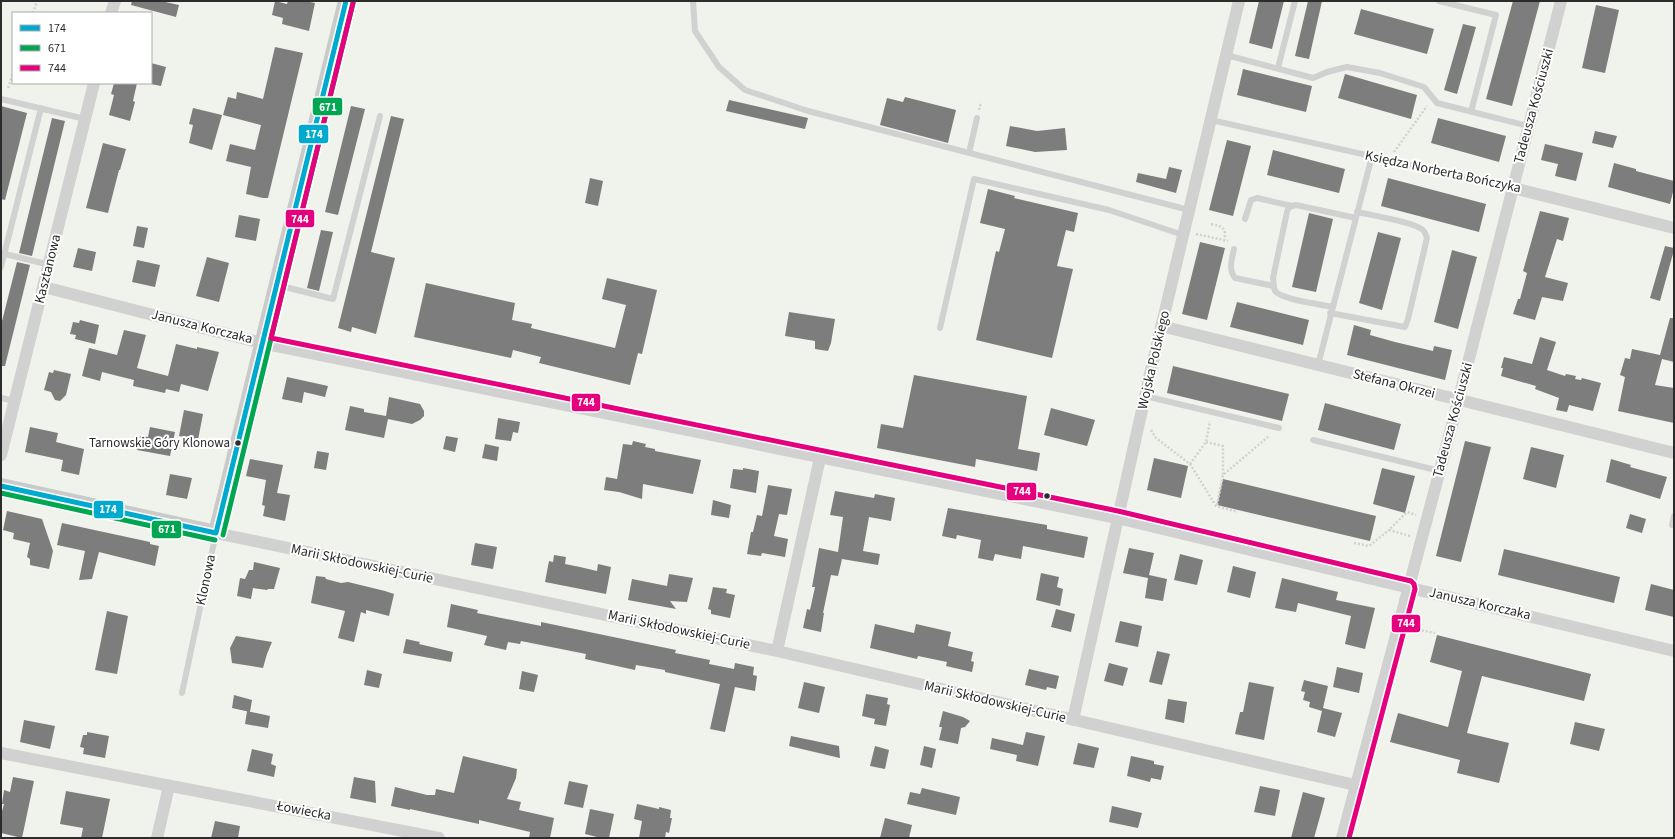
<svg xmlns="http://www.w3.org/2000/svg" width="1675" height="839" font-family="'Source Sans 3',sans-serif">
	<style>
		.green { fill: #f0f3eb; fill-rule: evenodd }
		.building { fill: #7d7d7d }
		.lines { fill: none; stroke-linecap: round; stroke-linejoin: round }
		.path { stroke: #d1d1d1; stroke-width: 2.5; stroke-dasharray: 2 2; stroke-linecap: butt }
		.lane { stroke: #d1d1d1; stroke-width: 6 }
		.street { stroke: #d1d1d1; stroke-width: 12 }
		.secondary { stroke: #cacaca; stroke-width: 16 }
		.bus-1-casing { stroke: #fff; stroke-width: 8 }
		.bus-2-casing { stroke: #fff; stroke-width: 8 }
		.bus-3-casing { stroke: #fff; stroke-width: 8 }
		.bus-1 { stroke: #00a9ce; stroke-width: 5 }
		.bus-2 { stroke: #00a651; stroke-width: 5 }
		.bus-3 { stroke: #e5007d; stroke-width: 5 }
		.bus-dot { fill: #2c2c2c; stroke: #fff; stroke-width: 1.5 }
		.labels { text-anchor: middle; dominant-baseline: central; stroke-width: 4; stroke-linejoin: round; paint-order: stroke }
		.bus-label { font-size: 13px; fill: #2c2c2c; stroke: #fff; text-anchor: end }
		.street-label { font-size: 14px; fill: #2c2c2c; stroke: #fff }
		.line-badge { stroke: #fff; stroke-width: 1.5 }
		.badge-label { font-size: 11px; text-anchor: middle; font-weight: bold; fill: #fff }
	</style>
	<rect width="100%" height="100%" fill="#fff"/>
	<path class="green" d="M1,1H1674V838H1ZM13,13H151V83H13Z"/>
	<path class="building" d="M132,1H161L179,5L176,17L131,5Z
		M275,1L287,4L288,1H305L315,3L309,31L282,24L283,18L272,15Z
		M1259,1H1284L1272,49L1249,43Z
		M1308,1H1322L1309,59L1295,56Z
		M1513,1H1540L1512,106L1486,99Z
		M1596,5L1619,10L1605,73L1582,68Z
		M1361,9L1434,29L1427,54L1354,34Z
		M1463,24L1476,27L1457,94L1444,90Z
		M275,47L303,53L268,198H263L246,194L251,167L226,161L230,144L255,150L261,125L223,115L228,97L236,99L237,92L263,99Z
		M151,63L166,67L161,86L151,84Z
		M1243,69L1312,86L1306,112L1237,95Z
		M1345,74L1417,95L1411,119L1338,98Z
		M114,83H137L133,101L135,102L130,121L109,115L114,95L111,94Z
		M905,97L956,110L948,143L880,125L887,98L903,102Z
		M729,100L808,118L805,129L726,111Z
		M1,106L27,113L5,200L1,199Z
		M351,106L365,109L338,215L325,212Z
		M193,108L222,115L212,150L189,143L193,125L189,124Z
		M391,116L404,119L371,252L395,258L376,334L352,327L351,332L338,328Z
		M52,118L65,121L32,256L19,253Z
		M1438,118L1506,136L1499,162L1431,143Z
		M1010,126L1037,131L1065,128L1067,150L1035,152L1006,146Z
		M1595,131L1617,136L1613,148L1592,143Z
		M1227,140L1251,146L1233,216L1209,210Z
		M103,143L126,149L120,170H119L108,213L86,208Z
		M1545,144L1583,153L1576,181L1555,176L1558,164L1541,160Z
		M1273,150L1345,169L1339,193L1267,175Z
		M1614,163L1636,169V171L1674,181V188L1670,204L1608,187Z
		M1169,167L1182,170L1176,193L1136,182L1138,173L1166,179Z
		M590,178L603,181L598,206L585,203Z
		M1388,178L1486,204L1479,232L1381,206Z
		M988,189L1015,196L1014,198L1078,213L1074,232L1066,230L1057,266L1073,269L1052,358L976,340L996,251L999,252L1005,229L980,223Z
		M1540,211L1569,218L1563,241L1557,239L1545,277L1568,283L1563,301L1542,297L1535,320L1513,314L1518,299H1520L1527,273L1523,271Z
		M1309,213L1333,219L1316,292L1292,287Z
		M239,215L260,219L256,241L235,237Z
		M137,226L148,228L144,248L133,246Z
		M321,230L333,232L319,291L307,288Z
		M1378,232L1401,238L1382,310L1359,303Z
		M1200,242L1225,248L1207,320L1182,314Z
		M1665,246L1674,248V250L1660,301L1650,298Z
		M78,248L96,252L92,271L73,267Z
		M1452,250L1477,257L1458,329L1434,322Z
		M207,257L229,263L219,302L196,296Z
		M137,260L160,265L155,287L132,282Z
		M17,262L30,265L5,366H1V325Z
		M607,278L657,290L642,354L638,353L630,385L539,363L541,357L513,350L511,358L414,337L426,283L515,303L512,320L532,324L531,328L615,348L626,305L602,299Z
		M1237,302L1309,320L1303,345L1230,327Z
		M789,312L835,319L831,343L828,351L815,349V341L785,336Z
		M1670,318H1674V362L1662,359L1655,385L1674,388V423L1618,411L1625,377L1620,375L1625,358L1630,359L1632,349L1660,355Z
		M80,320L99,325L95,344L75,339L76,335L70,334L73,322L79,323Z
		M1354,325L1371,330L1370,335L1395,342L1433,351L1434,346L1452,350L1445,380L1347,355Z
		M124,330L146,335L137,368L168,376L176,344L197,349V347L219,352L208,391L181,384L179,392L166,389L165,393L133,386L134,380L102,372L100,381L82,376L89,348L117,355Z
		M1540,337L1556,342L1547,370L1565,376L1566,374L1576,376L1575,379L1581,380L1582,378L1601,383L1593,411L1569,405L1567,412L1556,410L1559,398L1535,389L1536,386L1501,376L1503,368H1501L1504,357L1532,364Z
		M1173,366L1289,394L1282,421L1167,393Z
		M54,370L71,374L66,395L60,401L55,400L51,392L44,390L49,372L53,373Z
		M914,375L1027,396L1018,449L1040,453L1037,471L976,459L975,467L877,448L881,424L903,428Z
		M287,377L328,386L325,397L304,392L302,403L282,399Z
		M389,397L420,404L424,411V416L420,420L412,424L388,419L384,438L345,430L350,406L364,409V412L386,416Z
		M1325,403L1401,424L1394,450L1318,430Z
		M1051,408L1095,420L1087,446L1044,435Z
		M184,410L203,414L198,440L179,436Z
		M498,418L520,422L518,433L513,432L511,441L495,439Z
		M30,427L58,433L56,442L84,449L79,475L61,471L63,460L25,452Z
		M150,427L175,432L170,456L137,450L140,436L148,437Z
		M446,436L458,438L455,452L443,449Z
		M633,441L646,444L645,447L655,449V451L701,460L693,494L643,484L642,499L619,492L604,490L606,477L617,479L623,444L632,445Z
		M1465,441L1491,447L1461,562L1436,556Z
		M485,444L499,447L497,461L482,458Z
		M1531,447L1564,455L1556,488L1523,479Z
		M317,451L329,453L326,470L314,468Z
		M1154,458L1188,466L1181,498L1147,490Z
		M250,459L283,465L277,493L290,495L285,521L263,516L265,506L262,505L266,480L246,476Z
		M1611,459L1631,465L1630,467L1667,477L1660,499L1606,482Z
		M743,468L759,471L756,493L730,488L733,469L743,470Z
		M1382,468L1415,476L1405,513L1373,504Z
		M170,474L192,478L187,499L166,495Z
		M1223,479L1376,516L1370,541L1217,505Z
		M768,485L792,489L787,515L779,514L774,536L788,539L785,557L762,553L761,556L747,554L751,532H753L757,515L762,516Z
		M835,491L874,498L875,494L895,498L891,521L869,517L863,551L880,554L878,565L842,559L838,576L831,575L823,613H824L821,632L803,628L807,609L810,610L815,587H812L819,548L838,552L843,517L830,515Z
		M713,500L731,505L729,518L711,515Z
		M948,508L1047,525V529L1088,537L1084,558L1023,546L1021,559L995,554L993,561L978,558L981,540L957,535L956,539L942,536Z
		M7,511L42,519L53,551L49,569L30,565V559L27,557L30,543L13,539L14,533L3,530Z
		M1630,514L1646,519L1642,533L1626,528Z
		M62,523L150,542V544L159,546L155,566L99,552L92,579L79,580L85,551L57,545Z
		M475,543L497,547L493,569L471,565Z
		M1129,548L1154,553L1149,575L1167,579L1163,601L1145,598L1148,578L1123,573Z
		M1504,549L1620,577L1614,603L1498,575Z
		M1180,554L1203,560L1197,585L1174,580Z
		M554,555L566,557L565,564L580,567L597,571L598,564L611,567L606,594L545,582L549,561L553,562Z
		M254,562L280,568L274,589H268L267,590L253,588L251,599L237,596L240,578L245,579L249,570H253Z
		M1233,566L1256,572L1250,598L1227,592Z
		M1041,573L1059,577L1057,587L1063,589L1060,606L1036,600Z
		M669,574L693,578L687,602L670,601L676,609L628,600L632,579L667,586Z
		M316,576L325,577L326,579L341,583L348,582L385,591L394,594L389,616L366,610V614L361,612L354,642L338,638L345,611L311,603Z
		M1282,578L1338,592L1336,600L1375,608L1365,649L1345,644L1351,616L1298,603L1296,612L1275,608Z
		M1651,584L1674,590V617L1645,610Z
		M713,587L727,589L726,593L735,595L730,618L711,614V610L708,609Z
		M451,604L478,610L477,613L541,626V622L676,650L675,653L710,660L709,664L734,669L735,663L754,667L753,675L757,676L755,691L735,687L725,732L710,729L720,684L665,672V670L636,665L635,670L585,659L586,654L521,641L520,644L508,642L506,650L484,645L487,636L447,627Z
		M1056,609L1075,614L1071,632L1051,627Z
		M107,611L128,616L117,674L95,670Z
		M1120,621L1142,626L1138,647L1115,642Z
		M875,624L914,633L916,624L951,632L948,646L973,652L971,661L974,662L972,672L946,666L947,662L918,656L917,659L870,648Z
		M1437,635L1591,674L1584,701L1482,676L1467,733L1509,743L1499,783L1457,773L1460,760L1390,742L1398,713L1448,727L1462,671L1430,662Z
		M236,636L272,642L267,654L263,668L232,663L230,648Z
		M406,639L420,642L419,644L453,652L451,662L403,653Z
		M1157,651L1170,654L1162,685L1149,682Z
		M1109,663L1128,668L1123,686L1104,681Z
		M1337,667L1363,673L1359,693L1333,687Z
		M1029,669L1059,676L1056,689L1047,687L1046,690L1025,685Z
		M367,670L382,674L379,688L364,685Z
		M522,671L538,675L534,692L519,689Z
		M1304,680L1328,686L1323,708L1342,713L1335,737L1317,732L1322,711L1309,707L1310,702L1303,700L1305,692L1301,691Z
		M804,682L825,687L819,713L798,708Z
		M1249,682L1274,687L1264,740L1235,734L1240,712H1243Z
		M866,694L888,698L887,704L890,705L886,726L874,724L875,719L862,716Z
		M234,695L252,700L250,712L232,708Z
		M1168,699L1187,702L1184,723L1165,719Z
		M247,711L270,716L268,728L245,724Z
		M943,711L963,717L970,721L965,727L961,728L958,744L939,740L942,727H939Z
		M24,720L55,726L50,749L20,742Z
		M1575,722L1605,729L1599,751L1570,744Z
		M87,732L109,736L105,758L83,754L84,748L80,747L83,735H87Z
		M1026,732L1045,736L1038,766L1016,761L1017,755L990,749L992,738L1023,745Z
		M791,736L839,746L840,758L789,746Z
		M1078,743L1099,748L1094,768L1073,764Z
		M875,746L889,750L885,769L870,766Z
		M924,746L936,749L932,768L920,765Z
		M252,749L273,754L271,764L276,766L274,777L247,771Z
		M463,756L517,769L516,778L507,799L521,802L519,810L554,818L550,838H529L530,832L479,820V824L410,809V810L391,806L395,787L427,795H435L436,789L454,793Z
		M1131,756L1154,761V764L1164,766L1161,780L1151,778L1150,782L1127,776Z
		M13,777L34,781L22,838L1,833V815L4,804H2L4,790L10,792Z
		M354,777L375,781L376,803L350,798Z
		M569,781L588,785L583,808L564,804Z
		M1260,786L1280,790L1275,816L1254,812Z
		M922,788L960,797L956,815L907,804L910,792L920,794Z
		M66,791L110,799L102,838H81L83,828L60,824Z
		M1303,792L1325,798L1321,813L1314,838H1291Z
		M637,804L659,809V807L671,810L670,818H672L669,833L666,832L665,838H639L642,821L634,819Z
		M1112,806L1142,813L1138,828L1109,822Z
		M590,809L614,814L609,838H601L585,834Z
		M885,818L912,825L909,838H880Z
		M215,821L240,826L238,838H211Z"/>
	<g class="lines">
		<path class="path" d="M33,13L37,1
			M8,88L13,73
			M979,110L981,102
			M1394,152L1427,106
			M1211,224C1223,226 1227,229 1224,241
			M1196,234L1228,241
			M1151,430L1156,438L1190,464L1216,506L1238,512
			M1206,442L1223,446V475
			M1190,464L1206,442L1210,421
			M1217,505L1223,475L1269,436
			M1410,536L1389,530L1407,512L1416,515
			M1354,543L1369,546L1389,530
			M1410,628L1435,633"/>
		<path class="lane" d="M693,1L695,31L719,67L745,90L808,111L1189,210
			M1439,1L1496,15L1471,112
			M1226,55L1313,78L1327,72L1347,67L1380,73L1424,87L1437,103L1528,126
			M1278,68L1295,1
			M1,99L85,119
			M1211,120L1513,188
			M969,153L977,118
			M1245,219L1251,200L1257,198L1292,206
			M1234,249C1232,259 1228,269 1235,278L1274,286
			M1,253L50,265
			M1,267L41,108
			M277,285L333,299L380,116
			M1332,307C1321,304 1282,300 1275,291C1273,287 1274,282 1273,278L1287,212L1289,207L1296,205L1356,218
			M1330,313L1405,327L1408,319L1427,238C1426,235 1425,232 1423,230C1414,222 1370,215 1357,212
			M940,328L974,179L1109,210L1183,235
			M1318,365L1372,156
			M1145,396L1279,428
			M1,398L15,401
			M1313,440L1440,471
			M1672,525L1674,516
			M182,693L216,533"/>
		<path class="street" d="M111,13L115,1
			M1513,188L1674,228
			M44,287L262,343L1117,518L1674,651
			M1161,326L1674,453
			M1,455L94,83
			M216,533L777,651L1355,785
			M777,651L820,458
			M1073,720L1150,374L1239,1
			M1,753C147,782 293,809 439,838
			M157,838L169,786
			M1342,838L1453,421L1561,1"/>
		<path class="secondary" d="M1,486L216,533L346,1"/>
		<g class="bus-1-casing">
			<path id="bus-1" d="M1,486L216,533
				M216,533L346,1"/>
		</g>
		<g class="bus-2-casing">
			<path id="bus-2" d="M1,493L215,540
				M223,535L353,3"/>
		</g>
		<g class="bus-3-casing">
			<path id="bus-3" d="M353,3L271,338L1118,511L1411,581L1414,584L1415,589L1349,838"/>
		</g>
		<use href="#bus-1" class="bus-1"/>
		<use href="#bus-2" class="bus-2"/>
		<use href="#bus-3" class="bus-3"/>
	</g>
	<g class="bus-dot">
		<circle cx="238" cy="443" r="3.5"/>
		<circle cx="1047" cy="496" r="3.5"/>
	</g>
	<g class="labels">
		<g class="bus-label">
			<text x="230" y="443">Tarnowskie Góry Klonowa</text>
		</g>
		<g class="street-label">
			<text transform="translate(1534 106) rotate(-75)">Tadeusza Kościuszki</text>
			<text transform="translate(1443 172) rotate(12)">Księdza Norberta Bończyka</text>
			<text transform="translate(48 269) rotate(-76)">Kasztanowa</text>
			<text transform="translate(202 327) rotate(14)">Janusza Korczaka</text>
			<text transform="translate(1154 360) rotate(-77)">Wojska Polskiego</text>
			<text transform="translate(1394 384) rotate(14)">Stefana Okrzei</text>
			<text transform="translate(1453 420) rotate(-75)">Tadeusza Kościuszki</text>
			<text transform="translate(362 564) rotate(12)">Marii Skłodowskiej-Curie</text>
			<text transform="translate(206 580) rotate(-78)">Klonowa</text>
			<text transform="translate(1480 604) rotate(13)">Janusza Korczaka</text>
			<text transform="translate(679 630) rotate(12)">Marii Skłodowskiej-Curie</text>
			<text transform="translate(995 702) rotate(13)">Marii Skłodowskiej-Curie</text>
			<text transform="translate(304 811) rotate(11)">Łowiecka</text>
		</g>
	</g>
	<g class="line-badge">
		<rect x="312" y="97" width="31" height="19" rx="4" fill="#00a651"/>
		<rect x="298" y="124" width="31" height="20" rx="4" fill="#00a9ce"/>
		<rect x="285" y="209" width="30" height="19" rx="4" fill="#e5007d"/>
		<rect x="571" y="393" width="30" height="19" rx="4" fill="#e5007d"/>
		<rect x="1006" y="482" width="31" height="19" rx="4" fill="#e5007d"/>
		<rect x="93" y="500" width="31" height="19" rx="4" fill="#00a9ce"/>
		<rect x="151" y="520" width="31" height="19" rx="4" fill="#00a651"/>
		<rect x="1391" y="614" width="30" height="19" rx="4" fill="#e5007d"/>
	</g>
	<g class="badge-label">
		<text x="328" y="111">671</text>
		<text x="314" y="138">174</text>
		<text x="300" y="223">744</text>
		<text x="586" y="406">744</text>
		<text x="1022" y="495">744</text>
		<text x="108" y="513">174</text>
		<text x="167" y="533">671</text>
		<text x="1406" y="627">744</text>
	</g>
	<rect width="1675" height="839" fill="none" stroke="#2c2c2c" stroke-width="4"/>
	<rect x="12" y="12" width="140" height="72" fill="#ffffff" stroke="#ababab"/>
	<rect x="20" y="25" width="20" height="6" fill="#00a9ce" stroke="#ababab"/>
	<text x="48" y="32" font-size="12" fill="#2c2c2c">174</text>
	<rect x="20" y="45" width="20" height="6" fill="#00a651" stroke="#ababab"/>
	<text x="48" y="52" font-size="12" fill="#2c2c2c">671</text>
	<rect x="20" y="65" width="20" height="6" fill="#e5007d" stroke="#ababab"/>
	<text x="48" y="72" font-size="12" fill="#2c2c2c">744</text>
</svg>
